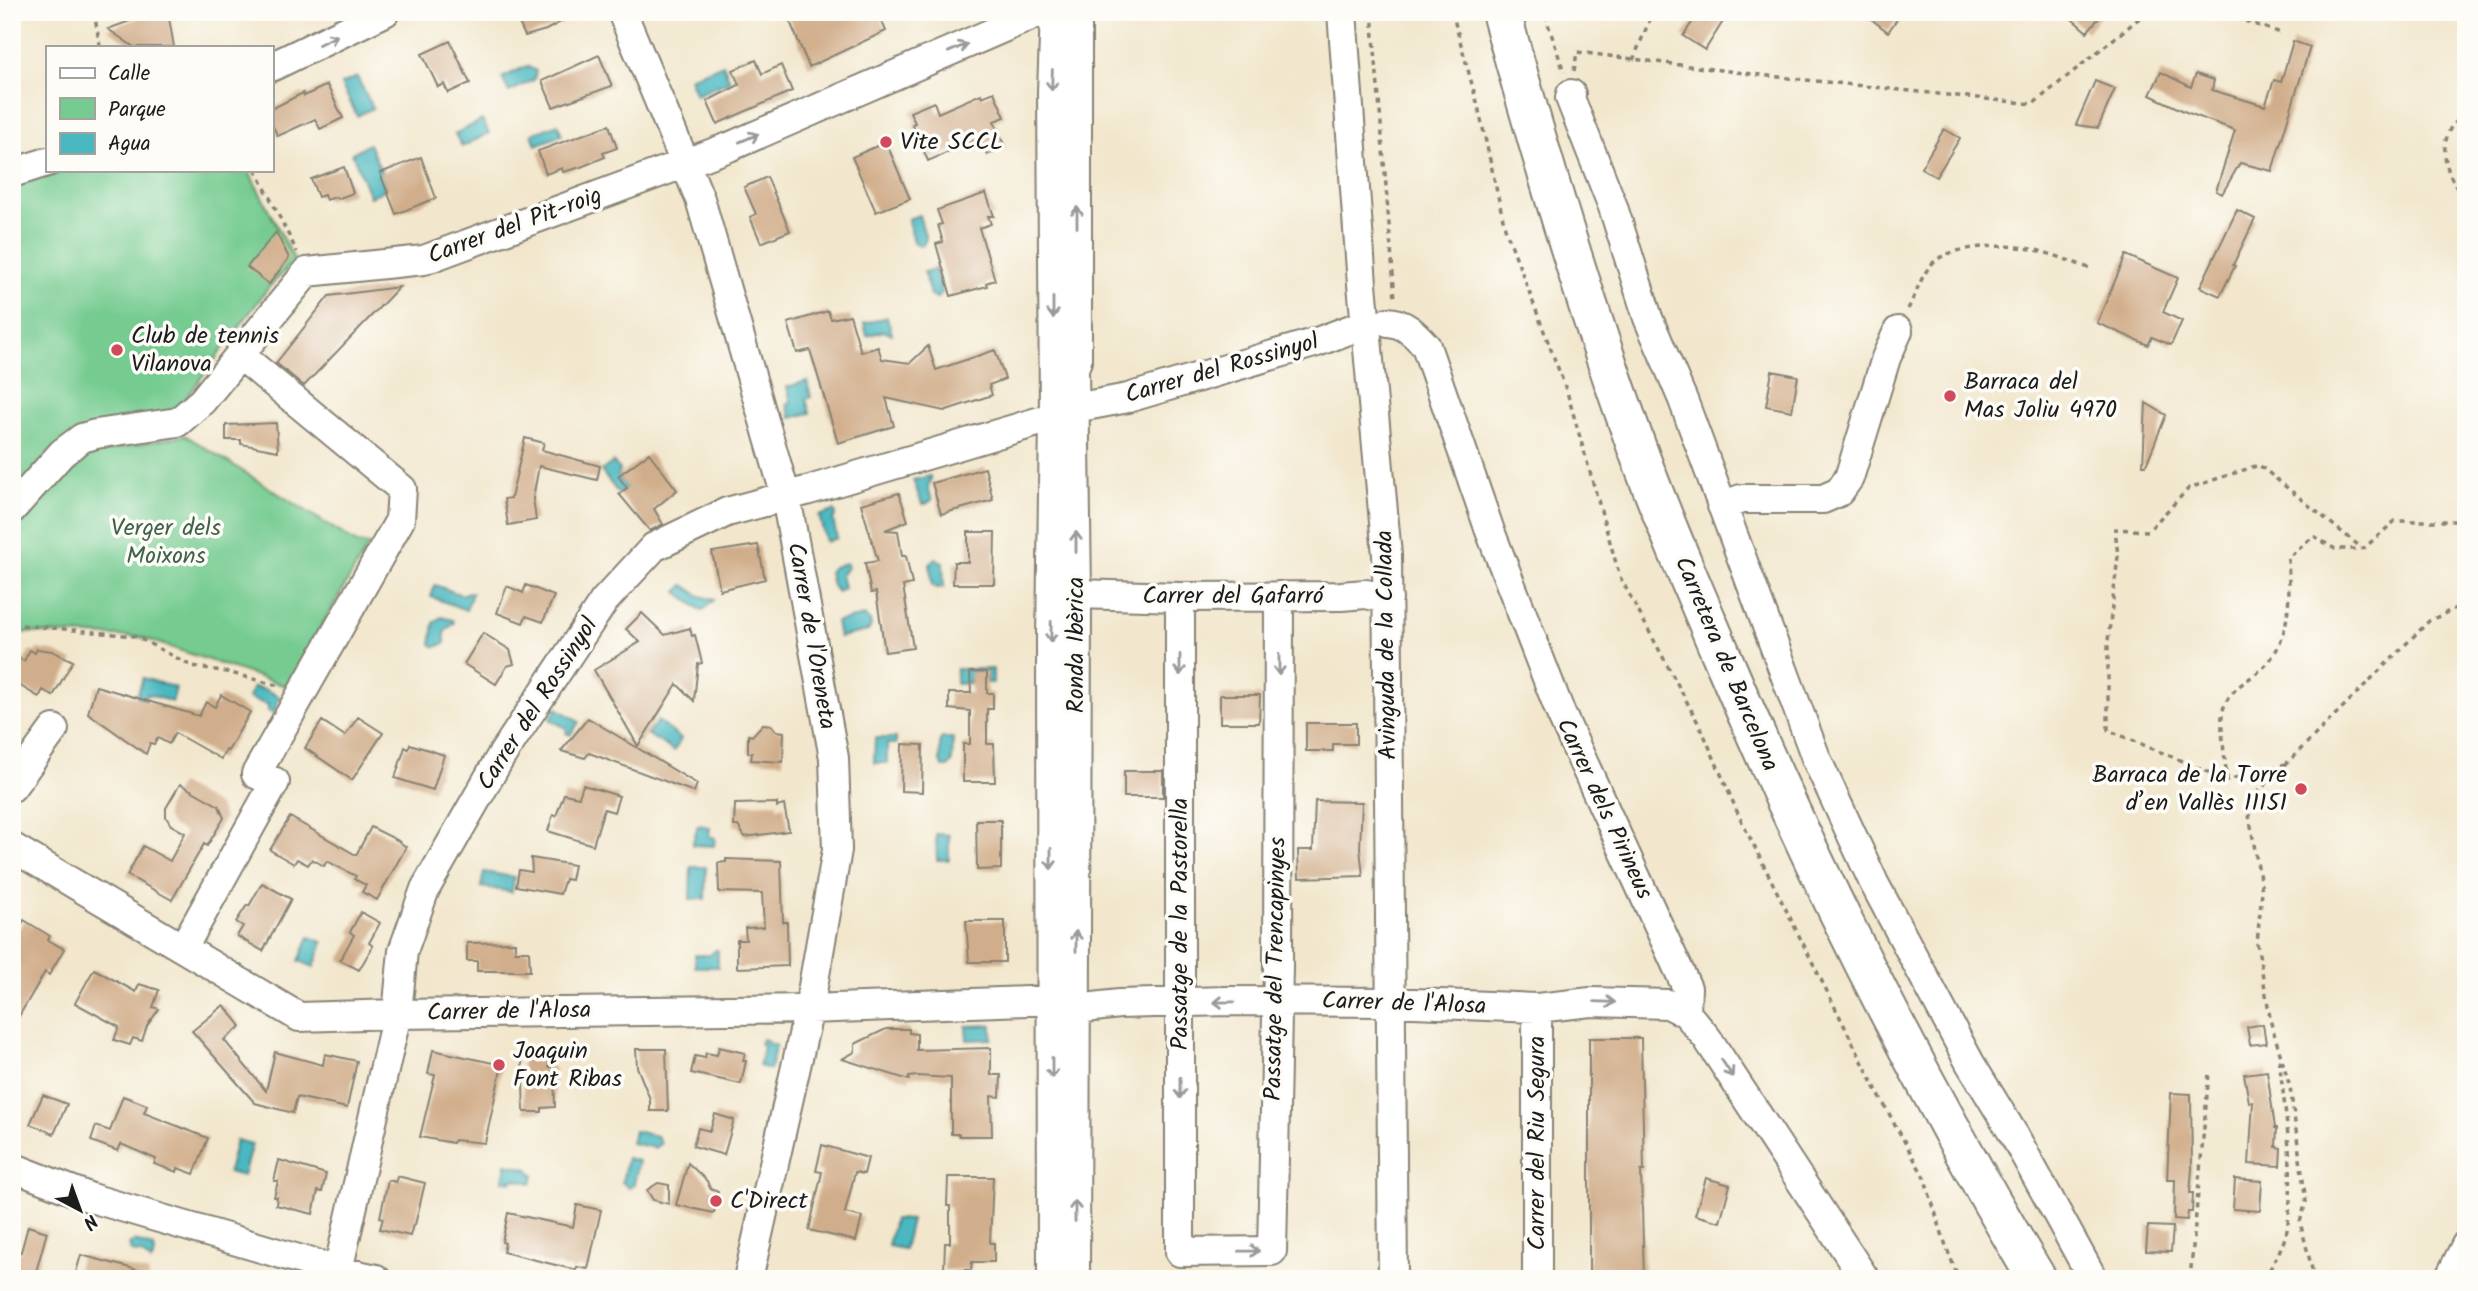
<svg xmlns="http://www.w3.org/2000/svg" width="2478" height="1291" font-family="Kalam,sans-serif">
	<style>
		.green { fill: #75cb90; stroke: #487456; stroke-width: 2 }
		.water { fill: #49b8c0; stroke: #326a6e; stroke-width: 2 }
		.building { fill: #d1ae8b }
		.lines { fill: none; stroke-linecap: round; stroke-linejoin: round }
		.minor-casing { stroke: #878274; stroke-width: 32 }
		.highway-casing { stroke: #878274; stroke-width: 42 }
		.path { stroke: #878274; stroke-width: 3.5; stroke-dasharray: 5 5; stroke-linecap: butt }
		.minor { stroke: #fff; stroke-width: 28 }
		.highway { stroke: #fff; stroke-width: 38 }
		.oneway { stroke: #999 }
		.poi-dot { fill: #d1495b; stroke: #fdfcf7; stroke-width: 2.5 }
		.labels { text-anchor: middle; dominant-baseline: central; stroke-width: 7; stroke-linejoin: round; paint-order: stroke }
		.poi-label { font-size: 24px; fill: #1c1c1c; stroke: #fdfcf7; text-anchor: start }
		.street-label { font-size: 24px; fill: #1c1c1c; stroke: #fdfcf7 }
		.park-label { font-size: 24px; fill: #40624a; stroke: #fdfcf7 }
	</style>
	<rect width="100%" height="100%" fill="#fdfcf7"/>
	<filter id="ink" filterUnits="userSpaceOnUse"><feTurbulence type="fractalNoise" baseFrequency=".0143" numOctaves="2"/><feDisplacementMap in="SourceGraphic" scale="14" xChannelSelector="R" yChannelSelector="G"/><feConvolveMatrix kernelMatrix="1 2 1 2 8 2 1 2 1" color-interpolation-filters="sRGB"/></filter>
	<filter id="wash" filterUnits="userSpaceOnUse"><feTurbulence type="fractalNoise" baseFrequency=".00686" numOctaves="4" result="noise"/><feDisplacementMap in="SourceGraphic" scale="28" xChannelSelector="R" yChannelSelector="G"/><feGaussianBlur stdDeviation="1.57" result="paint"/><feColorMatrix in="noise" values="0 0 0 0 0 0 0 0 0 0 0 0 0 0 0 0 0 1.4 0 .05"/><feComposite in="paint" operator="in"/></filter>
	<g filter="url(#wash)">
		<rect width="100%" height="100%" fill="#f2e7cd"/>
		<path class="green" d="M67,170H248L295,261L269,287L175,413L119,419L12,497V187Z
			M185,435L357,543L369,545L286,686L140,637L12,632V533L84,455Z"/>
		<path class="water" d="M723,64L730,81L696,95L689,78Z
			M527,66L536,71L534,80L509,92L502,78Z
			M357,77L373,108L357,116L341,84Z
			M482,120L489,133L462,147L455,134Z
			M558,124L562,135L536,145L532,134Z
			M369,144L382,173L385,189L370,197L352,153Z
			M919,215L926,239L923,245L920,246L914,242L908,219Z
			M935,269L942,293L937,298L930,295L924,272Z
			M887,317L892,334L883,331L867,336L864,324Z
			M807,381L811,397L806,399L810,413L791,418L787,404L791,402L787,387Z
			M613,462L620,470L618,476L627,488L619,494L601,471Z
			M930,476L931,479L928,487L932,500L926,504H922L913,480Z
			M834,511L836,514L833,520L837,538L826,542L819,516Z
			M936,558L943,563L944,587L936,588L932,585L930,564Z
			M846,563L848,567L841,575L844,588L838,592L832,586L829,572L833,567Z
			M435,585L462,595L468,592L472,593L466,610L431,597Z
			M684,585L700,596L714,600L702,611L677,592Z
			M864,616L870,621L871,626L868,631L839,637L836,622Z
			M441,617L453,620L454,623L445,631V643L436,647L431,644L434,623Z
			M956,669H993V683H987V672H971L970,683L956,684Z
			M143,678L176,688L172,702L147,694L145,699L137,696Z
			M253,687L266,690L280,697L273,714L268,711V705L248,698Z
			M557,708L579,722L570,735L566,733L567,729L550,719Z
			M658,721L681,739L674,751L647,734Z
			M875,738H896V744H887V763H874Z
			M943,738H953L952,762L948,767H943L940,762V740Z
			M698,825L710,827L709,836L715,838L714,846L692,845Z
			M936,834L949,835V860H937Z
			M691,867H706L705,899H690Z
			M484,872L514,877L512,892L481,887Z
			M309,937L323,942L314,967L299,961Z
			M715,950H718V967H695V955H710Z
			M992,1025V1039L967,1040L966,1026Z
			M762,1039L767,1040V1043L776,1045L770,1069L759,1066L763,1046L760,1044Z
			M634,1131L657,1136L661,1143L655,1148L631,1143Z
			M236,1140L252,1144L243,1176L228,1172Z
			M627,1158L639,1161L634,1184L629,1188L622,1182Z
			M506,1164L528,1169L534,1175L532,1183L513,1179L512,1182L503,1180Z
			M894,1219L911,1220L904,1249L888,1246Z
			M135,1241L154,1248L155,1254L151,1262L142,1254L131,1252L129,1244Z"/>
		<g id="blocks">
			<path class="building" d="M154,12H168L174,47H134L108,29Z
				M514,12H579L546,30L525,36Z
				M786,12H878L886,31L809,67Z
				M1699,12H1729L1705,50L1683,36Z
				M1862,12H1902L1888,32Z
				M2064,12H2104L2087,32Z
				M450,41L470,83L448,93L444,84L438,87L422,54Z
				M2293,41L2310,47L2272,171L2240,163L2222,194L2216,191L2235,130L2186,112L2150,95L2161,72L2191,87L2196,74L2214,80L2212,90L2265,106L2274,80L2281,82Z
				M599,55L612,86L553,107L542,81Z
				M756,60L762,74L781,65L792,91L717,124L707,101L739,85L733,70Z
				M2095,81L2115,89L2098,128L2076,125Z
				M327,85L343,118L320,129L315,119L278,136L271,123V109L303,93L304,96Z
				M994,92L1005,117L994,121L1005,147L987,155L980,138L928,161L912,124L915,123L910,112L934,102L938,113L981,94L982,97Z
				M609,125L617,148L603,153L605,157L581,167L563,172L562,168L546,174L538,151Z
				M1944,129L1960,138L1936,177L1921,168Z
				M886,142L910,199L876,212L852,157Z
				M421,157L436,198L396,214L380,173Z
				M344,167L353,193L337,199L336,197L326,200L324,195L318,197L311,179Z
				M767,177L790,231L761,243L750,217L756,214L744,187Z
				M986,193L994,216H988L991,224L979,228L995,280L986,283L987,286L951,296L936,244L943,242L938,225L942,224L937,210Z
				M2237,210L2255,219L2233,265L2235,266L2220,296L2200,287Z
				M276,232L289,258L269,284L247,267Z
				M2126,255L2178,278L2163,312L2182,321L2171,345L2152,337L2148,345L2097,323Z
				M399,287L304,386L276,363L329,296Z
				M828,311L831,319L850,315L861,352L878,347L882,359L910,363L928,346L936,370L995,350L1005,379L989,385L992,395L944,411L886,398L894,426L838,443L810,350L797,353L788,323Z
				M1772,371L1798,376L1792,411L1766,406Z
				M2146,403L2166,415L2146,465H2143Z
				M276,423L278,451L241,444V440H226V425Z
				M525,438L544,443L542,450L600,466L597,480L539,466L533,498L536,520L508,525L504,499L511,498Z
				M649,453L677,490L654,509L663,524L650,531L619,494L627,488L618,476Z
				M985,468L993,500L941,514L932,483Z
				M899,493L908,521L885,530L898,531L902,556H906L912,584L903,586L913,648L885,652L876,592L871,593L865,563L878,561L861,504Z
				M968,532H995L994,584H953L954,562H968Z
				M758,545L765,579L720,590L712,552Z
				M526,585L554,596L543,622L526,616L523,623L497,613L507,586L523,593Z
				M642,613L665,635L690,628L692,636L695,635L702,663L698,664L694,701L677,684L638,746L594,670L640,642L626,629Z
				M483,633L510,650L514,664L507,666L496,684L464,664Z
				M37,649L52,651L73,661L53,696L43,690L39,697L12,681V668L18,658L24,661L30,650L35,653Z
				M970,672H987V693H993V709H987V744H994L995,782H963V744H970V711L949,709V693H971Z
				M96,686L199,716L206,702L215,707L221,695L250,712L228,751L226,750L221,759L175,733L169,744L158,738L154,744L150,743L146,754L88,713Z
				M1220,695H1260L1259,723H1220Z
				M358,717L383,733L352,780L305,748L322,721L345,736Z
				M588,718L697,784L694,792L589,753L585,758L561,751Z
				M1306,723H1356V744H1333V751H1306Z
				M763,724L771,725L776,731L784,732L783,762L751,760L752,753H748V735L752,736Z
				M410,744L444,755L433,790L395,778L405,747L408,749Z
				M902,744L923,745L922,792L901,791Z
				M1124,771H1163V797H1124Z
				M180,784L219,806L224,818L207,846L204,844L172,900L127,875L143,846L170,861L185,833L171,825L166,817V808Z
				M583,785L619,796L614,812L604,809L593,845L548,831L553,815L556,816L564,794L579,797Z
				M1315,801L1362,802L1360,848L1363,876L1299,878L1298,850H1313Z
				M777,803V807L784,805L789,831L745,837L738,826H734L735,804Z
				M290,817L356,855L371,827L397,840L406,847L377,900L362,892L366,885L354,879L356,876L327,861L324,866L312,859L308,865L297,859L294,864L270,850Z
				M976,820H1001V869L977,870Z
				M531,858L574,865L571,880L565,879L560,894L516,886L519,870L532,872Z
				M726,859L781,861L783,922H787L788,966L737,968V940H746L745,928L764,927L762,893L719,892L718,863L726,862Z
				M262,883L291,899L263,951L237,936L243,926L236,922L247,905L249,906Z
				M361,912L380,923L369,943L373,946L359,970L340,960L354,935L350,932Z
				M24,920L50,936L48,940L64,949L49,975L45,972L12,1028V941Z
				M966,921H1005V962H969Z
				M515,942V951H529L530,971H477V961H467V943Z
				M94,969L136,992L139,984L159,990L153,1007L159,1009L147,1026L142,1041L133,1038L130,1045L114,1040L119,1027L75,1003Z
				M224,1005L241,1026L224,1040L266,1091L275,1052L323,1065L325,1054L357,1061L347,1108L297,1097L293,1113L255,1103L192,1031Z
				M2263,1024L2266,1043L2250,1045L2247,1027Z
				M886,1029H909V1033L917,1034V1050L991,1048V1075H1001L1000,1097L991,1096L992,1136H959V1134H951V1078L917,1076L909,1077V1080L842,1059L855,1052V1044Z
				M1589,1038H1641L1644,1171H1641L1644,1279H1589Z
				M719,1047L745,1053L743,1061H746L741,1084L691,1073L695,1056L705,1058L706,1053L717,1055Z
				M636,1049H666L668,1111H650V1099L637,1067Z
				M433,1050L502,1065L485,1143L454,1140L453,1143L420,1137L435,1075L428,1074Z
				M549,1057V1067H554L555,1107L542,1108V1112H524L522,1058Z
				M2267,1071L2275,1128H2277L2276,1147L2281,1148L2280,1166L2249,1164L2253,1102H2249L2244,1074Z
				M2171,1093L2191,1094L2192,1169L2190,1193H2193L2192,1212H2188L2187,1220L2174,1219L2175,1180H2167Z
				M43,1095L67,1104L54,1134L30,1124Z
				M123,1096L147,1105L144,1113L208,1138L194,1174L178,1168L177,1172L154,1164L156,1159L121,1144L118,1151L91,1141L96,1126L110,1131Z
				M715,1114L734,1120L724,1155L693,1146L698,1128L710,1131Z
				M822,1145L868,1158L864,1174L855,1172L845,1213L862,1217L856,1241L809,1230L822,1172L816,1171Z
				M279,1160L326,1174L322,1192L318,1191L313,1214L276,1205L277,1197H274L278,1181H274Z
				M688,1163L707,1181L710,1188L718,1191L714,1213L676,1205Z
				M397,1176L425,1183L415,1225H413L410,1236L380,1229L383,1218L380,1217L388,1180L396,1182Z
				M948,1177H993L990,1243H994V1262H972L971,1270H944L945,1243H950V1206H947Z
				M1706,1178L1730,1185L1720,1222L1695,1215Z
				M2235,1179L2262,1181L2260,1211L2233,1209Z
				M658,1183L669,1185V1204L653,1200L647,1190Z
				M577,1205L601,1210L588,1269L577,1267L576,1270L503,1252L505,1243L502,1242L508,1213L573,1227Z
				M28,1226L47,1232L34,1279H12V1260H15L18,1251L21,1252Z
				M2148,1226L2173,1227L2171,1252L2146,1251Z
				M81,1255L149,1273L148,1279H74Z"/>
		</g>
	</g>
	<g filter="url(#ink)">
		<use href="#blocks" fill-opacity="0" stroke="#878274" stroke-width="2"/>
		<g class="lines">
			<g class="minor-casing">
				<path id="minor" d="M622,12L700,199L786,497L834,758L837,850L809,1009L748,1279
					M1342,12L1362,284L1387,555L1393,1279
					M271,67L385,12
					M1571,94L1570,98L1613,207L1648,318L1683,400L1816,758L1874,883L1970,1063L2014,1135L2093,1279
					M12,173L47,162
					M1388,322C1405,323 1415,334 1426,346L1490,531L1561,714L1687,988L1686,1013
					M1075,408L1128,398L1317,342L1367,323
					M1722,506L1741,499H1823L1839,492L1849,478L1886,358L1898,331
					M12,509L62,453L82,438L96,434L178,422L202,401L307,272L424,260L729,147L1040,12
					M1077,594L1180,597L1341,596L1366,594L1388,599
					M1180,597V1252L1272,1251L1278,967L1279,596
					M12,787L54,729
					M12,847L299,1017L397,1014L809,1009L1053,1000
					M183,948L275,782L256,774L400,520L402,489L240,355
					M1537,1008V1279
					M1077,1009L1119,1004L1226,1001L1390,1002L1537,1008L1591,1002L1668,1004L1686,1013L1707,1038L1865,1279
					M12,1167L91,1198L339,1271L376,1279
					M336,1279L397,1014L403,951L425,889L500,758L604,601L654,547L727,512L806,491L1054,417
					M1052,1279L1051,640L1054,417L1052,91L1055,12
					M1075,1279L1077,594L1074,368L1077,361V12
					M2449,1279L2466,1245"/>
			</g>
			<g class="highway-casing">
				<path id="highway" d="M1501,12C1539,150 1580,288 1628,423C1655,501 1689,578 1721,654C1812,869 1917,1078 2037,1279"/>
			</g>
			<path class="path" d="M94,12L100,47
				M1372,12L1395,299
				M1452,12L1478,106L1505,228L1567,392L1620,577L1702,730L1739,816L1881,1099L1924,1177L1947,1249L1959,1279
				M2217,12L2281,33
				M1545,15L1564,72
				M1633,60L1653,12
				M1574,71L1577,52L1760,75L2033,104L2147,12
				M2466,114C2461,118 2453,124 2450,129C2437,156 2451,181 2466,202
				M256,170L297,252
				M1908,309C1916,294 1922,272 1935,261C1953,246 2002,244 2025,248C2047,251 2071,262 2092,269
				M12,624L135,636L192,666L227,672L280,686
				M2286,764L2227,780L2108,730V641L2118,556L2115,529L2148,531L2189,488L2259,465L2363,549L2395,521H2466
				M2227,780C2226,765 2219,722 2223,710C2229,690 2243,684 2258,672C2292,645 2290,597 2288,558L2314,536L2335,549H2361
				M2190,1279L2209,1073
				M2265,1279C2272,1264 2284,1246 2287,1230C2296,1173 2285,1114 2279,1058
				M2309,1279L2313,1273L2300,1222L2306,1202L2290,1087L2271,1023L2257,943L2262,891L2247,803L2429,621L2466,603"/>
			<use href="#minor" class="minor"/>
			<use href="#highway" class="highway"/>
		</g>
		<defs><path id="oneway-shaft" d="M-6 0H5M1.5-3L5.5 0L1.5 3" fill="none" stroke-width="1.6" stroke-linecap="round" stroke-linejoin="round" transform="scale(1.75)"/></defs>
		<g class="oneway">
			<use href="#oneway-shaft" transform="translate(328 40) rotate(-26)"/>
			<use href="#oneway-shaft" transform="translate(958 48) rotate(-23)"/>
			<use href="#oneway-shaft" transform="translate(1052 80) rotate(92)"/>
			<use href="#oneway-shaft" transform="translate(749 138) rotate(-23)"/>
			<use href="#oneway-shaft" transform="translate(1077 217) rotate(-90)"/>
			<use href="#oneway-shaft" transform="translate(1053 308) rotate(90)"/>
			<use href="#oneway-shaft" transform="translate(1076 542) rotate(-90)"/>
			<use href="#oneway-shaft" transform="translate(1051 632) rotate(91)"/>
			<use href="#oneway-shaft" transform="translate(1180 665) rotate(90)"/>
			<use href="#oneway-shaft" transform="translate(1279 665) rotate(90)"/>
			<use href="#oneway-shaft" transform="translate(1051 859) rotate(90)"/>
			<use href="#oneway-shaft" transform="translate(1076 941) rotate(-90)"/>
			<use href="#oneway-shaft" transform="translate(1224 1002) rotate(179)"/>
			<use href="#oneway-shaft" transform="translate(1605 1002) rotate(2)"/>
			<use href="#oneway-shaft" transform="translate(1052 1068) rotate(90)"/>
			<use href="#oneway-shaft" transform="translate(1727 1068) rotate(57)"/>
			<use href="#oneway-shaft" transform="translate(1180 1088) rotate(90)"/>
			<use href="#oneway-shaft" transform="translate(1075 1211) rotate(-90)"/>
			<use href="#oneway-shaft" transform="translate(1249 1251) rotate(-1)"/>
		</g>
	</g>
	<g class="poi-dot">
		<circle cx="886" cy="142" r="7"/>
		<circle cx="117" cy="350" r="7"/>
		<circle cx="1950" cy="396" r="7"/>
		<circle cx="2301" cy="789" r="7"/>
		<circle cx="499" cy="1065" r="7"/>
		<circle cx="716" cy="1201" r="7"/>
	</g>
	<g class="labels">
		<g class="poi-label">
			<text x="900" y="142">Vite SCCL</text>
			<text x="131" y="336">Club de tennis<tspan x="131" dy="28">Vilanova</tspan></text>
			<text x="1964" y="382">Barraca del<tspan x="1964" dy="28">Mas Joliu 4970</tspan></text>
			<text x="2287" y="775" text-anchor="end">Barraca de la Torre<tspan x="2287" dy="28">d’en Vallès 11151</tspan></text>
			<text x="513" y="1051">Joaquin<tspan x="513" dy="28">Font Ribas</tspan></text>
			<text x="730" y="1201">C'Direct</text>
		</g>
		<g class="street-label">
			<text transform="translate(515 226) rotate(-20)">Carrer del Pit-roig</text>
			<text transform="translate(1222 369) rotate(-16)">Carrer del Rossinyol</text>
			<text x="1233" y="596">Carrer del Gafarró</text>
			<text transform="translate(811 636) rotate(80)">Carrer de l'Oreneta</text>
			<text transform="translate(1076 645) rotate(-90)">Ronda Ibèrica</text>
			<text transform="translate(1387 645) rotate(-91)">Avinguda de la Collada</text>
			<text transform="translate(1726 664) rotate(67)">Carretera de Barcelona</text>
			<text transform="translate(538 704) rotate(-57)">Carrer del Rossinyol</text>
			<text transform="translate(1604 809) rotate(65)">Carrer dels Pirineus</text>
			<text transform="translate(1180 924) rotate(-90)">Passatge de la Pastorella</text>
			<text transform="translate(1276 969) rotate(-89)">Passatge del Trencapinyes</text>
			<text transform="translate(1404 1004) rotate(2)">Carrer de l'Alosa</text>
			<text transform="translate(509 1012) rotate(-1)">Carrer de l'Alosa</text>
			<text transform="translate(1537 1143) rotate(-90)">Carrer del Riu Segura</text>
		</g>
		<g class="park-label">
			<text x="166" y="528">Verger dels<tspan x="166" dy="28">Moixons</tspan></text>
		</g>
	</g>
	<rect width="2478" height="1291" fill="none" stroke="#fdfcf7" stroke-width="42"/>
	<rect x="46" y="46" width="228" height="126" fill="#fdfcf7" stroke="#a3a29f" stroke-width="2"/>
	<rect x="60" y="68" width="35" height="10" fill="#ffffff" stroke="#a3a29f" stroke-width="2"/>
	<text x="108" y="80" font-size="21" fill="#1c1c1c">Calle</text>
	<rect x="60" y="98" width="35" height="21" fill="#75cb90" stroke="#a3a29f" stroke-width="2"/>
	<text x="108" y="116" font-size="21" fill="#1c1c1c">Parque</text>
	<rect x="60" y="133" width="35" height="21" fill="#49b8c0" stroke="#a3a29f" stroke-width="2"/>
	<text x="108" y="150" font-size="21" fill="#1c1c1c">Agua</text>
	<g transform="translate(80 1210) rotate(139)" stroke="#fdfcf7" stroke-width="5" paint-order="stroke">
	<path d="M0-5L12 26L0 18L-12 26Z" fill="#1c1c1c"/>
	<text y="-10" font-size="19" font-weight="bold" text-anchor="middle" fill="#1c1c1c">N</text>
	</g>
</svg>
